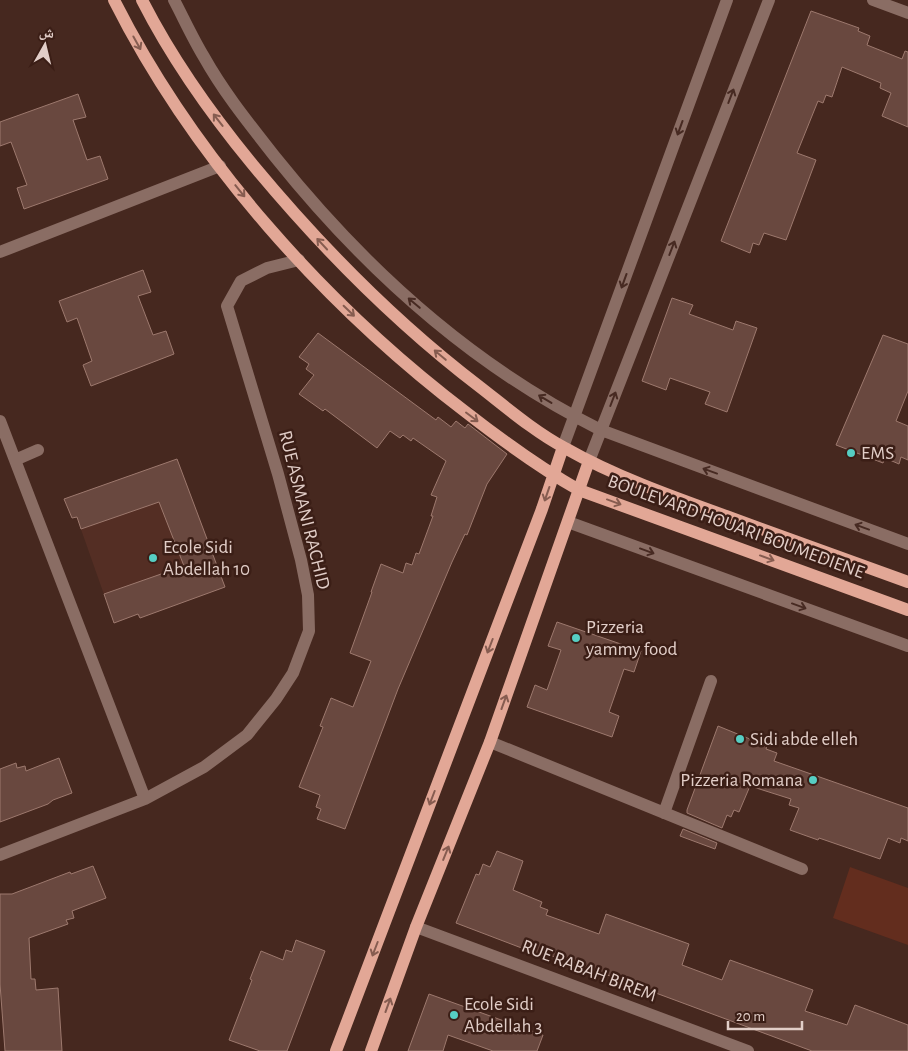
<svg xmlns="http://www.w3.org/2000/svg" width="908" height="1051" font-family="'Alegreya Sans','Noto Naskh Arabic',sans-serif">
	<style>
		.built { fill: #542e24 }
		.green { fill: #632d1e }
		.building { fill: #69483f; stroke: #9d796e }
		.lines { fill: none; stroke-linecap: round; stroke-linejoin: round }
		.minor { stroke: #8a6d64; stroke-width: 12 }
		.major { stroke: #e2a796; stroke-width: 12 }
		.oneway { stroke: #865c50 }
		.oneway2 { stroke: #472a22 }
		.poi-dot { fill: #56cec3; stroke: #3b1e16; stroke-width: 2 }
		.labels { text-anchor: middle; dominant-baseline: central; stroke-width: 5; stroke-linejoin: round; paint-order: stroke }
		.poi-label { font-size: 19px; fill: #e2cec8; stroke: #3b1e16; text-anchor: start }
		.street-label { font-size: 19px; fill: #e2cec8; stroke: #3b1e16 }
	</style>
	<rect width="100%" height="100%" fill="#46281f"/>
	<path class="built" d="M177,459L225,587L140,618L138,614L114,623L77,518H72L64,499Z"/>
	<path class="green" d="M850,867L908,888V945L833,918Z"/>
	<path class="building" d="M811,11L859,28L858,31L870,36L867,45L902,59L905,51L908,52V127L882,116L891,93L880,88L881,83L842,67L832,97L826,95L823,103L818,101L797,153L816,160L786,240L764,233L759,245L753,243L750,253L721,241Z
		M78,94L86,117L73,120L87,160L100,156L108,179L24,209L17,188L27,185L11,142L0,146V122Z
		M143,270L151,292L138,296L153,335L166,331L174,354L91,386L83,365L92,361L77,318L67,322L59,301Z
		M672,298L693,305L689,314L733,330L736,321L757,328L727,412L705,404L710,392L670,378L666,390L642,381Z
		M318,333L436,420L438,417L451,427L456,421L465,428L468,424L507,454L487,484L467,535L465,534L452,562L398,689L345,829L317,819L321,809L316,807L320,795L299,787L323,727L320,726L331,698L353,707L371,661L350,653L372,592H371L381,564L403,573L406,563L412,565L416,553L419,554L433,516H431L437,497L431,495L446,461L413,438L411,441L403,435L400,438L390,431L377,448L325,409L323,411L299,394L314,375L306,369L309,364L299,357Z
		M883,335L908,344V391L896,421L908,426V460L901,457L899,464L885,458L883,463L836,445Z
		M177,459L225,587L140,618L138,614L114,623L104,594L184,566L159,502L81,529L77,517L72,518L64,499Z
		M557,622L641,651L634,672L624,669L617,689L609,712L619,716L612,737L527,707L535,685L547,690L561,650L548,646Z
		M718,726L767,746L766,749L777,753L774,761L908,808V841L901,838L900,843L888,838L880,859L819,838L818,840L790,830L799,808L789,805L791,799L750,786L739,812L734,810L731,817L727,815L722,828L687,813V810Z
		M59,758L72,793L53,800L48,804L0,822V769L16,763L17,768L25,766L26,771Z
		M683,829L717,843L715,849L680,836Z
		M497,851L523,861L513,890L542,902L540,907L548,910L546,915L599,934L606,914L689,944L682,965L722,980L730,960L813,990L805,1011L847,1025L855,1005L908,1025V1051H812L567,960L566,961L547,954L540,955L456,923L476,874L479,875L483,864L490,867Z
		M93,866L106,898L72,911L74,918L66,920L68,924L29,938L31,979H35L36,990L58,988L62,1051H5L0,984V894H12L70,872L71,874Z
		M296,940L325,951L287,1051H260L229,1040L252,980L250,979L261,951L283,960L286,950L292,952Z
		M429,994L543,1035L537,1051H493L448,1035L443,1051H408Z"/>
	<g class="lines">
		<path class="minor" d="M174,0C184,19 193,39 204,57C224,93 251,126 276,158C365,269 474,367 601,430L908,544
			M873,0L908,13
			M0,252L220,166
			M0,421L145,799
			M563,447L727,0
			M15,460L38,450
			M589,461L769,0
			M568,522L908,646
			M490,742L802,869
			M664,813L711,681
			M0,855L145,799L204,767L247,735L276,699L293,673L309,631L308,595L301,560L278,474L227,306L241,281L267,268L299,260
			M416,927L748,1051"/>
		<path class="major" d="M114,0C194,159 326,306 467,413C503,441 540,468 579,490L908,610
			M142,0C172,59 211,114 253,165C321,247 396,323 480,387C507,408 535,432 565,448C614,476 673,497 726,516C786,538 847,560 908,582
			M336,1051L542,509L563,447
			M371,1051L416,927L490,742L589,461"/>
	</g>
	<defs><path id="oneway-shaft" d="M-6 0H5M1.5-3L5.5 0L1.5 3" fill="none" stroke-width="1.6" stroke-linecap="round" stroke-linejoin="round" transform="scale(1.25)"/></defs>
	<g class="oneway">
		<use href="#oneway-shaft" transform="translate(137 43) rotate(61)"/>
		<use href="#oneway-shaft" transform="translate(218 120) rotate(-128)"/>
		<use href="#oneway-shaft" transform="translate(240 191) rotate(51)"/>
		<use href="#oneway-shaft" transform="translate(322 244) rotate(-133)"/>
		<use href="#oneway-shaft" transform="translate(349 311) rotate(44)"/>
		<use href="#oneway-shaft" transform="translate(440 355) rotate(-140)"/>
		<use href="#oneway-shaft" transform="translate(472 417) rotate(37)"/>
		<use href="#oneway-shaft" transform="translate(547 494) rotate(109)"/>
		<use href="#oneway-shaft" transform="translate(614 502) rotate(20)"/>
		<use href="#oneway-shaft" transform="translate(767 558) rotate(20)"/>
		<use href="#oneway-shaft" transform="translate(490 646) rotate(111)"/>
		<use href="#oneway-shaft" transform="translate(504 702) rotate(-70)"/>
		<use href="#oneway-shaft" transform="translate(432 798) rotate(111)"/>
		<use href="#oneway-shaft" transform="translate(446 853) rotate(-68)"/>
		<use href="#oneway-shaft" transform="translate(375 949) rotate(111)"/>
		<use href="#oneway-shaft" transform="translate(388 1005) rotate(-70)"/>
	</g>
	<g class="oneway2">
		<use href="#oneway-shaft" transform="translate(731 96) rotate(-69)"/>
		<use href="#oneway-shaft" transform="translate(680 128) rotate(110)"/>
		<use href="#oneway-shaft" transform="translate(672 248) rotate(-69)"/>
		<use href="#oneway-shaft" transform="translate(624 281) rotate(110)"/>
		<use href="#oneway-shaft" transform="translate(414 303) rotate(-140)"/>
		<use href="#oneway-shaft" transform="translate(545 399) rotate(-149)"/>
		<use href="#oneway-shaft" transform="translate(613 399) rotate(-69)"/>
		<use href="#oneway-shaft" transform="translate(710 471) rotate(-160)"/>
		<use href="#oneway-shaft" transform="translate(862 527) rotate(-160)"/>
		<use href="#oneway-shaft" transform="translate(647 551) rotate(20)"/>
		<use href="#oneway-shaft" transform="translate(799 606) rotate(20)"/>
	</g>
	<g class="poi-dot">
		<circle cx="851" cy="453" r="5"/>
		<circle cx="153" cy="558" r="5"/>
		<circle cx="576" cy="638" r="5"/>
		<circle cx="740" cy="739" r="5"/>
		<circle cx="813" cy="780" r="5"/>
		<circle cx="454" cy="1015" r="5"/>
	</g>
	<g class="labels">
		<g class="poi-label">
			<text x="861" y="453">EMS</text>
			<text x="163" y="547">Ecole Sidi<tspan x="163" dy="22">Abdellah 10</tspan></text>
			<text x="586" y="627">Pizzeria<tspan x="586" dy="22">yammy food</tspan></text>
			<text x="750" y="739">Sidi abde elleh</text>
			<text x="803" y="780" text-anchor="end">Pizzeria Romana</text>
			<text x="464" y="1004">Ecole Sidi<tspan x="464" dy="22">Abdellah 3</tspan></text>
		</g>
		<g class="street-label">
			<text transform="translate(304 510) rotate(76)">RUE ASMANI RACHID</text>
			<text transform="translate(736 527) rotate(20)">BOULEVARD HOUARI BOUMEDIENE</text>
			<text transform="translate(589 971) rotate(21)">RUE RABAH BIREM</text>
		</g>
	</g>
	<g transform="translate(45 45) rotate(8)" stroke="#3b1e16" stroke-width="4" paint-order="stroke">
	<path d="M0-4L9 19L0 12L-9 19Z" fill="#e2cec8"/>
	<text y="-8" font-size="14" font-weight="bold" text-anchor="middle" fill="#e2cec8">ش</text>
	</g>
	<path d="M728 1021v8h74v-8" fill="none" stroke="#e2cec8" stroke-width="2.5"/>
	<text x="736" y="1021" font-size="15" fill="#e2cec8" stroke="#3b1e16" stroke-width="4" paint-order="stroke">20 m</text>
</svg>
